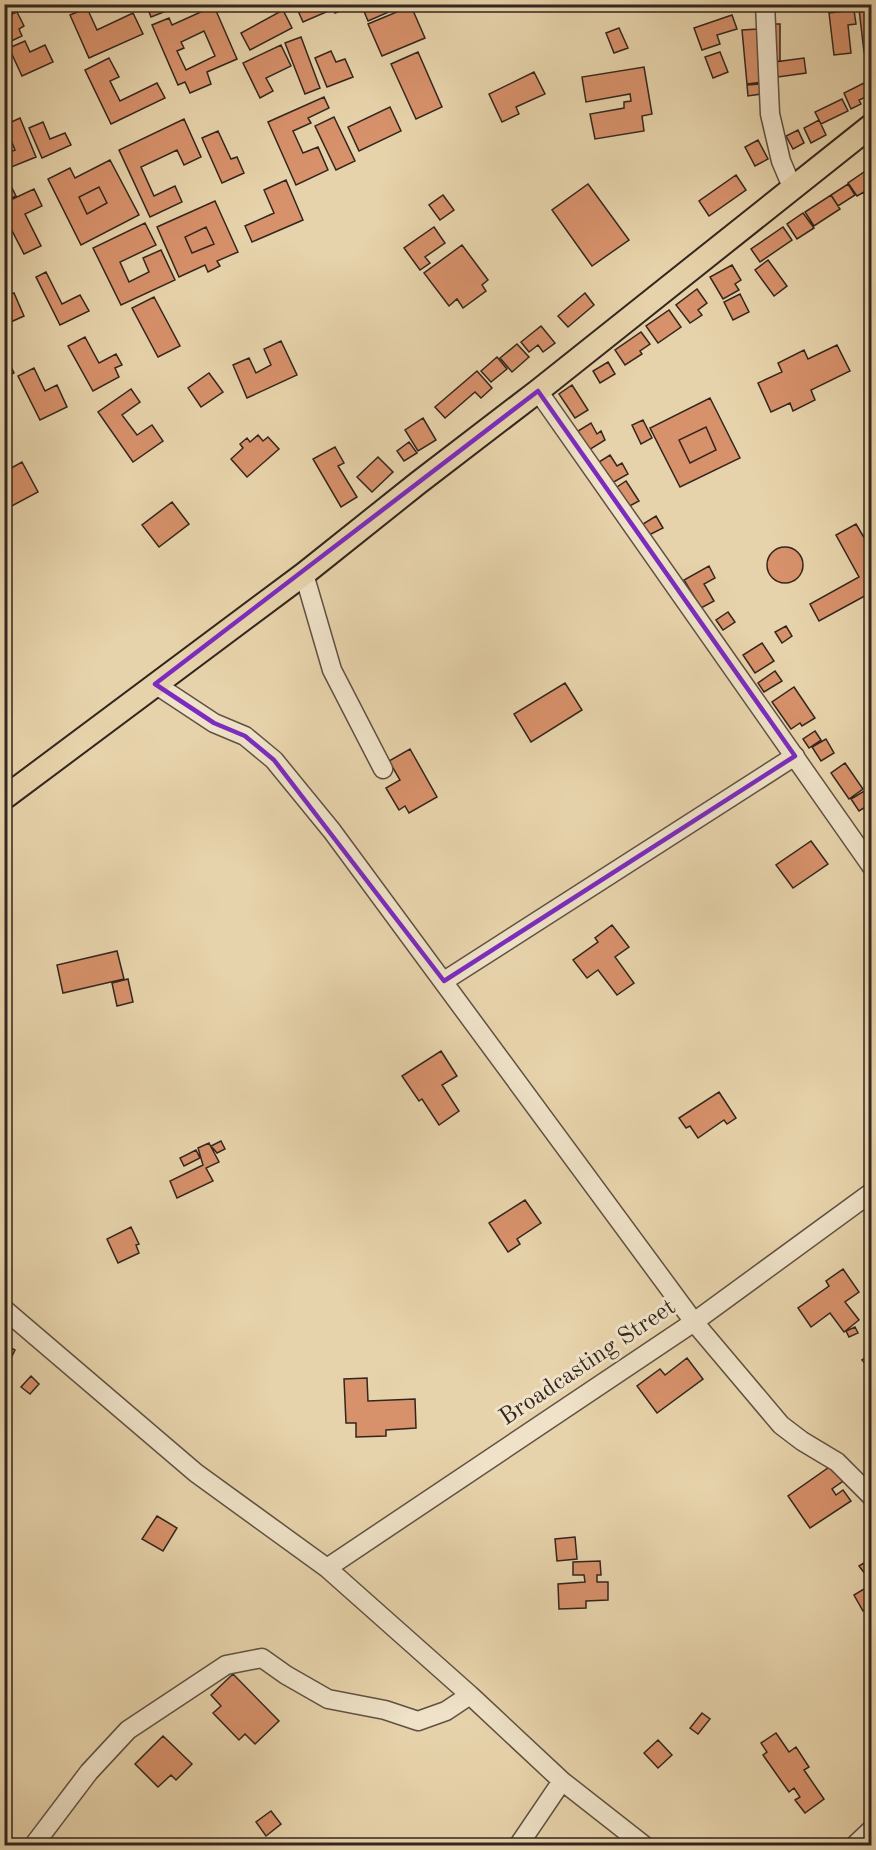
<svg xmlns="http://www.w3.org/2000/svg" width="876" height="1850" font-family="'Old Standard TT',serif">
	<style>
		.building { fill: #d7916b; stroke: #33261e; stroke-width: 1.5; fill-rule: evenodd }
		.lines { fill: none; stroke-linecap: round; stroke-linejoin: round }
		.minor-casing { stroke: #605141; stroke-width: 21 }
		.major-casing { stroke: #33261e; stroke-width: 26 }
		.minor { stroke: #efe2c8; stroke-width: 18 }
		.major { stroke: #e7d3ab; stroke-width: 22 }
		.marked { fill: none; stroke: #7b2cbf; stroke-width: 4.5; stroke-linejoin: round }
		.labels { text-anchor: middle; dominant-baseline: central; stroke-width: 6; stroke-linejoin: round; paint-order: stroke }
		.street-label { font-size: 24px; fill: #33261e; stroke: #efe2c8 }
	</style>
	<rect width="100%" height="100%" fill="#e7d3ab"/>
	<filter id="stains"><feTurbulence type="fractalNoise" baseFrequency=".00333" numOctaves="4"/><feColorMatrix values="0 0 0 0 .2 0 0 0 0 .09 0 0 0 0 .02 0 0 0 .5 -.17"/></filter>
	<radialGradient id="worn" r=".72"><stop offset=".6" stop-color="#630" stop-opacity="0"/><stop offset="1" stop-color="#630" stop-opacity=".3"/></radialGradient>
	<path class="building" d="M146,4H184L151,17Z
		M295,4H346L348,8L335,13L333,9L303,22Z
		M361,4H407L368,21Z
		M705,4H757V7L705,10Z
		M214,6L237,59L207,72L211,84L190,93L185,82L178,85L152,25L169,18L172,25ZM204,31L215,56L186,70L177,51L184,48L181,42Z
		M411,6L425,38L382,56L368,24Z
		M87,8L97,30L133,13L143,34L89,58L70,15Z
		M872,8V51L864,52L859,9Z
		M283,10L292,28L250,50L241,33Z
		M854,10L856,24L848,25L851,53L834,55L829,13Z
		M17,12L24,26L19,29L22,36L5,44L4,17Z
		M732,15L737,29L717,35L720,44L702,50L694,28Z
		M771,24H780V61H771Z
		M619,28L628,48L614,53L606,33Z
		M758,29L763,82L747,84L742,30Z
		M301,37L320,88L305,94L285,43Z
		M25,41L30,52L45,45L53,62L22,76L9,48Z
		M281,45L291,66L266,78L273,91L260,98L243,63Z
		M331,51L336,62L345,59L353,77L327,87L315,58Z
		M418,52L442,107L416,119L391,64Z
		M720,52L728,72L713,78L705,57Z
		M109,58L119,77L110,81L120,101L157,83L165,98L111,124L85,70Z
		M804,58L806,73L778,77L775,62Z
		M644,67L652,114L642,116L644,131L595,139L590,114L624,108V102L631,101L630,94L586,102L582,77Z
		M534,72L545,94L516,107L519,114L502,122L489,94Z
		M870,80L872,94L859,100L861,104L851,109L844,93Z
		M760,84L761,94L748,96L747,85Z
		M324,97L329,108L308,118L311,123L293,131L303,153L318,147L328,170L296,185L268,122Z
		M842,99L848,111L821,124L815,112Z
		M390,107L401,131L359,151L348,127Z
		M334,117L355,161L336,170L315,126Z
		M20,118L36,157L4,170V154L15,150L5,125Z
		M184,119L201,157L184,165L177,150L141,167L154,196L175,186L182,202L150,217L119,150Z
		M819,120L826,135L811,143L804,128Z
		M43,122L50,139L65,133L71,145L42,158L29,128Z
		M798,130L804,143L793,149L786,136Z
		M218,131L231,159L237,157L244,173L222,183L202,138Z
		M758,140L768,159L755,166L745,147Z
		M110,160L139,215L81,245L48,179L70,168L75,178ZM99,187L107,203L87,214L79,197Z
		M870,168L872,170L870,201L864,192L857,196L848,183Z
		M736,175L746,190L709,216L699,201Z
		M286,180L303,220L252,242L245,226L274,213L264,190Z
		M9,182L16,196L4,202V184Z
		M588,184L629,240L592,266L552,210Z
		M848,184L855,195L838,206L831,195Z
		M99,187L107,203L87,214L79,197Z
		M34,189L42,206L25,214L41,246L24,254L4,215V203Z
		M443,195L454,210L440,220L429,205Z
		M831,195L840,209L814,226L805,212Z
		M215,201L238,252L217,261L220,266L208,272L205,265L179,277L157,227ZM206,227L214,244L192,253L185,237Z
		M803,213L814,228L797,239L787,224Z
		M145,223L156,245L120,262L129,282L149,272L143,258L161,250L175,280L121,305L93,248Z
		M206,227L214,244L192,253L185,237Z
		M434,227L445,243L425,257L430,263L420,270L404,248Z
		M783,227L792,240L760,262L751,249Z
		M462,245L488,280L482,285L486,291L463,308L457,299L449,306L424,273Z
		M768,260L787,286L774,296L755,270Z
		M732,265L741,280L735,284L739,290L723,299L710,277Z
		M46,272L62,304L80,295L89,311L60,325L36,277Z
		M6,281L11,294L14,293L24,316L4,325Z
		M697,289L707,303L698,310L702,315L690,323L676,305Z
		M585,293L594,305L568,327L558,316Z
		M740,294L749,312L733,320L724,302Z
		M154,297L180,346L158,357L132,308Z
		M669,310L681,327L658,343L646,326Z
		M541,326L555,343L543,352L538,345L529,352L521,342Z
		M641,332L650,344L640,351L642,354L625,365L615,350Z
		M85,337L99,363L116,354L122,365L115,368L119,377L93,391L68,346Z
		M281,341L297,375L247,398L233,365L249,358L256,373L271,365L264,349Z
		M517,344L529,357L512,372L500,358Z
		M837,345L850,371L811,390L815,400L793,411L790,403L771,412L758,383L782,372L778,363L804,350L808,359Z
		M4,352L14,373L4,378Z
		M497,357L507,369L491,382L481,371Z
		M608,362L615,374L600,383L593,371Z
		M34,368L45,391L57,385L67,407L40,420L18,376Z
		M477,371L492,388L481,398L475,392L445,418L435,407Z
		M209,373L223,392L201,407L188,388Z
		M572,385L588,410L575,418L559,394Z
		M131,389L140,402L122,415L137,435L152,425L163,441L133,462L98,412Z
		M710,398L740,458L680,487L650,428ZM706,427L716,450L690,463L679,440Z
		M423,418L436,440L418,451L405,430Z
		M643,420L652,438L641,444L632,425Z
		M591,423L597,434L601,431L605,440L589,450L578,431Z
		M706,427L716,450L690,463L679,440Z
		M258,435L263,441L268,437L279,449L247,477L231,459L243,448L240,444L247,438L250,442Z
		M409,442L417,453L404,461L397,451Z
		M335,447L344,463L338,466L357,497L341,507L313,459Z
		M610,455L617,466L622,463L628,474L612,483L599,462Z
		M378,457L393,472L372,492L357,477Z
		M22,462L38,492L8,508L4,500V472Z
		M626,481L639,501L626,508L614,489Z
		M172,502L189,524L159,547L142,525Z
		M656,516L663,528L649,535L643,524Z
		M856,524L872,551V592L819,621L810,604L859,577L836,535Z
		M767 565a18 18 0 1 1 36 0a18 18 0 1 1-36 0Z
		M709,566L715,578L704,584L714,601L701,608L684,580Z
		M728,612L735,622L723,630L716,620Z
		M786,626L792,636L782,643L775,632Z
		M762,643L774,661L755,673L743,655Z
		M775,671L782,681L764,692L758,683Z
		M565,683L582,710L531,742L514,714Z
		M794,687L815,718L802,726L800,723L791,729L772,702Z
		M815,731L821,740L809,748L803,739Z
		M826,739L834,753L821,761L812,747Z
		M410,749L437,797L409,813L405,806L399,810L386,788L400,780L389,761Z
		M845,763L863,789L849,799L831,773Z
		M866,790L872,798V803L859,811L851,799Z
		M811,841L828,864L793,888L776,865Z
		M612,925L629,947L615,957L634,983L617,995L598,970L587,978L573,960L598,942L595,938Z
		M117,951L124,979L63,993L57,965Z
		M128,979L133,1002L117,1006L112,983Z
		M441,1051L457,1076L442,1085L459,1111L439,1125L422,1099L419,1101L402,1076Z
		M719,1092L736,1118L727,1124L724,1120L698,1138L690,1126L686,1128L679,1118Z
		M221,1141L225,1149L217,1153L211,1146Z
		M209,1143L219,1162L206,1168L213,1181L177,1198L170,1181L203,1165L198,1148Z
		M196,1150L200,1158L184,1166L180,1158Z
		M525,1200L541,1223L517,1239L520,1244L508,1252L489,1223Z
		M131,1227L139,1244L136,1245L139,1253L118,1263L107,1239Z
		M843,1269L859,1292L845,1302L859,1320L844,1332L830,1313L811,1327L798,1308L829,1286L826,1281Z
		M855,1327L858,1333L849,1337L846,1331Z
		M4,1344L15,1350L5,1370H4Z
		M872,1353V1372L862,1360Z
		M687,1358L703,1379L657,1413L637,1386L660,1369L665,1375Z
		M31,1376L39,1384L30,1394L21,1387Z
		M367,1378L368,1401L415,1399L416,1428L386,1430V1436L356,1437V1423H346L344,1379Z
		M835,1463L846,1479L832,1489L836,1495L843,1490L851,1501L810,1528L788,1496Z
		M157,1516L177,1528L163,1551L142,1539Z
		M575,1537L577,1559L557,1561L555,1539Z
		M872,1558V1583L859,1566Z
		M600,1561L601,1575H597V1582H608V1600L586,1601V1608L559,1609L558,1584L585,1582L584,1575H573V1562Z
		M872,1584V1606L863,1611L854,1595Z
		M233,1674L279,1721L255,1744L245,1734L239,1740L213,1713L221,1706L211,1695Z
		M702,1713L710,1719L698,1734L690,1728Z
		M776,1733L789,1752L796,1747L809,1767L804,1770L824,1799L805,1813L795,1800L800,1797L794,1788L789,1792L763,1755L767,1752L761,1743Z
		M163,1736L192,1764L176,1780L171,1775L158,1787L135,1764Z
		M658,1740L672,1755L658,1768L644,1753Z
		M271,1811L281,1824L266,1836L256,1822Z"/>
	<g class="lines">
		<g class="minor-casing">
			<path id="minor" d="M765,4L770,114L781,161L792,187
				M538,391L872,867
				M304,574L332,670L383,769
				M155,684L214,723L245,736L274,760L332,831L694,1322L781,1425L802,1441L837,1462L872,1497
				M444,981L795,756
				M4,1309L196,1473L327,1568L470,1695L562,1781L645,1846
				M327,1568L694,1322L872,1192
				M33,1846L89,1772L128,1730L226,1665L262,1658L286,1675L328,1699L385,1710L418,1721L446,1711L470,1695
				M518,1846L562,1781
				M854,1846L872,1829"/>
		</g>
		<g class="major-casing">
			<path id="major" d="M4,798L304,574L418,483L538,391L872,125"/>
		</g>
		<use href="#minor" class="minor"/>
		<use href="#major" class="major"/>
	</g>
	<path class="marked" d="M538,391L795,756L444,981L274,760L245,736L214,723L155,684Z"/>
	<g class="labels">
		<g class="street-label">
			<text transform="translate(588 1363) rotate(-34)">Broadcasting Street</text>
		</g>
	</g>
	<rect width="876" height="1850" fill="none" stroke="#e7d3ab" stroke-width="24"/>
	<rect x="6" y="6" width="864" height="1838" fill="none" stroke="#33261e" stroke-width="3"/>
	<rect x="12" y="12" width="852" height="1826" fill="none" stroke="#33261e" stroke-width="1.5"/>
	<rect width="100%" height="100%" filter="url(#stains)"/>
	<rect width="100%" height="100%" fill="url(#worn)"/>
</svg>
